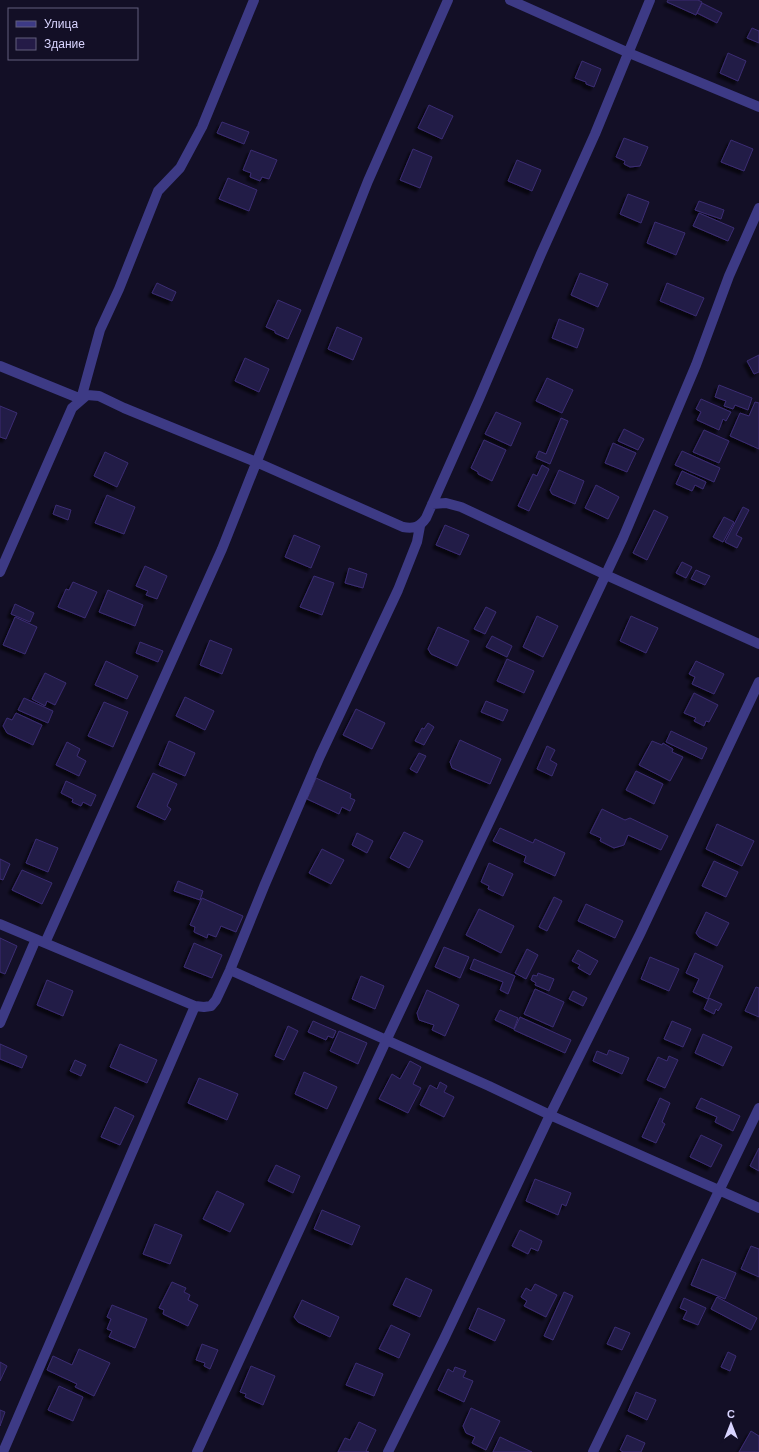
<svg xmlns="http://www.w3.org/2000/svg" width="759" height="1452" font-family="'DM Sans',sans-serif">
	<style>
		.building { fill: #241b47; stroke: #3b2d73; filter: url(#shadow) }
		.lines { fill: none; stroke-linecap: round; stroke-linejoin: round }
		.minor { stroke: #3d3a85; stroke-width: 10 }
	</style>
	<defs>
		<filter id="shadow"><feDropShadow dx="-3.5" dy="3.5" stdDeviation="1" flood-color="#0009"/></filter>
	</defs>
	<rect width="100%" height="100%" fill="#130f26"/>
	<path class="building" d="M668,0H698L702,2L696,15L667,2Z
		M702,3L722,13L717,23L697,13Z
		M752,28L759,31V43L747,38Z
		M728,53L746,61L738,81L720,73Z
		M582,61L601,69L594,87L586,84V82L575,78Z
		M429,105L453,116L442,139L418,128Z
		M222,122L249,132L244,144L217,133Z
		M624,138L648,147L640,166L630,167L624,164L625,161L616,157Z
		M731,140L753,149L744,171L721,162Z
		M413,149L432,157L420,188L400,180Z
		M251,150L277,160L269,179L262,177L260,181L250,177L251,173L243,170Z
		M517,160L541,170L532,191L508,181Z
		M228,178L257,190L249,211L219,199Z
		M628,194L649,202L641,223L620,214Z
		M699,201L724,210L721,219L695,210Z
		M699,213L734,228L728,241L693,226Z
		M655,222L685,233L676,255L647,243Z
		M580,273L608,284L598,307L571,295Z
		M157,283L176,292L172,301L152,293Z
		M667,283L704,298L696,316L660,301Z
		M278,300L301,310L288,339L275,333V331L266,327Z
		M559,319L584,329L577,348L552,338Z
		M337,327L362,338L353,360L328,349Z
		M759,355V372L754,374L747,361Z
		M245,358L269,369L259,392L235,381Z
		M547,378L573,390L562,413L536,401Z
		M719,385L752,398L748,410L735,405L733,409L724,406L726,401L715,397Z
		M701,399L731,412L726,421L723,419L719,430L697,420L701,412L696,409Z
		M755,402L759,403V449L730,436L740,413L749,416Z
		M0,406L17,413L6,439L0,437Z
		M496,412L521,423L511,446L485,434Z
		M561,418L568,421L550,464L536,458L539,451L546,454Z
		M624,429L644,439L638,450L618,441Z
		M704,430L729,441L719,463L693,452Z
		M484,440L506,450L492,481L478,474V472L471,468Z
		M613,443L636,453L627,472L605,463Z
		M682,451L720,468L714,482L675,465Z
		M105,452L128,463L117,487L94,476Z
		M542,465L549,469L529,511L518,506L533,474L537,476Z
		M559,470L584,481L575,504L552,494L550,490Z
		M682,471L706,482L703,489L695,485L692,491L676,484Z
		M596,485L619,497L608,519L585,508Z
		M107,495L135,507L124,534L95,523Z
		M56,505L71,510L68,520L53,514Z
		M743,507L749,510L736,535L742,538L737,548L725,542Z
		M654,510L668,517L647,560L633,553Z
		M724,517L734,522L723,542L713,537Z
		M445,525L469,535L460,555L436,545Z
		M294,535L320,546L311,568L285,557Z
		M682,562L692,567L686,578L676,573Z
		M145,566L167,576L157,599L146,595L148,591L136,586Z
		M349,568L367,574L363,588L345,583Z
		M696,570L710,576L705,585L691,579Z
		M314,576L334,583L322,615L300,607Z
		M73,582L97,592L85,618L58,607L66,589L69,590Z
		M108,590L143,605L135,626L99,612Z
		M15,604L34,613L30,622L11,614Z
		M486,607L496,612L485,634L474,629Z
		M537,616L558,626L543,657L523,647Z
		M631,616L658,628L646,653L620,641Z
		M15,617L37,627L25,654L3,645Z
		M438,627L469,641L457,666L431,654L428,649Z
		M492,636L512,646L507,657L486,647Z
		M210,640L232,649L222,674L200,665Z
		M140,642L163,651L158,662L136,653Z
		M507,659L534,671L524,693L497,681Z
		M106,661L138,676L127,699L95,685Z
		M696,661L724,674L714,694L692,684L695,677L689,674Z
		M45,673L66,683L55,705L47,701L45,706L32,699Z
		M694,693L718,705L709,722L706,721L704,726L694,721L696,718L684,713Z
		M185,697L214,711L205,730L176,716Z
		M24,698L53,711L48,723L18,710Z
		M486,701L508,710L503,721L481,712Z
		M104,702L128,712L113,747L88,736Z
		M356,709L385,723L372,749L343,735Z
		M16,713L42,725L33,745L7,733L3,726L7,718L12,720Z
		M428,723L434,727L424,745L415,741L422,728L424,729Z
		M671,731L707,748L702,759L666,742Z
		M460,740L501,759L490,784L452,768L450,762Z
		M169,741L195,753L185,776L159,765Z
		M652,741L662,745L663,743L673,749L672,752L683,757L670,781L639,765Z
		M67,742L80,749L77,756L86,761L79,776L56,765Z
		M547,746L555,750L550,760L557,764L552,776L537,769Z
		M419,753L426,756L417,773L410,769Z
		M636,771L663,784L654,804L626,790Z
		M153,773L177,784L167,806L171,809L165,820L137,807Z
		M316,778L351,794L350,798L355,800L350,811L342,807L339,814L307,799Z
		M66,781L96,795L91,806L83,802L81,806L72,802L73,799L61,793Z
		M602,809L625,820L630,818L668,836L661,850L628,835L624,845L614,848L600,841L601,838L590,833Z
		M717,824L754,841L742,866L706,849Z
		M500,828L533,843L535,839L565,853L555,876L524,862L526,856L493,841Z
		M404,832L423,841L409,868L390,858Z
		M357,833L373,841L367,853L352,845Z
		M36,839L58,848L48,872L26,863Z
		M322,849L344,860L331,884L309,873Z
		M0,859L10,864L3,880L0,879Z
		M714,861L738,872L726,897L702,886Z
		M489,863L513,874L503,896L488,889L489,886L481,882Z
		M22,870L52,883L42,904L12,890Z
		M178,881L203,891L200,900L174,891Z
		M554,897L562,901L547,931L539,927Z
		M202,898L243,916L236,932L221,926L216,937L208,934L207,938L194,932L195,927L190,925Z
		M586,904L623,921L615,938L578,921Z
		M479,909L514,926L501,953L466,935Z
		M706,912L729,923L717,946L699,937L696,933Z
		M0,938L17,946L5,974L0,972Z
		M194,943L222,955L212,978L184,967Z
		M444,947L469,957L460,978L435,967Z
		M527,949L538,955L526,979L515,973Z
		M578,950L598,961L590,975L578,968L580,965L572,961Z
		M695,953L723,966L708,999L693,992L699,979L686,973Z
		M650,957L679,969L669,991L641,979Z
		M474,959L515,976L508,994L500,990L503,982L470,969Z
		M538,973L554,979L549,991L535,985L536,983L531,980L533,975L537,976Z
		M361,976L384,986L375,1009L352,999Z
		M47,980L73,991L63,1016L37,1005Z
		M756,987L759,988V1017L745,1011Z
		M535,989L564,1002L553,1027L524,1014Z
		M427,990L459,1005L445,1036L432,1030L434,1025L419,1020L417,1013Z
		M573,991L587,998L583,1006L569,999Z
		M709,998L722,1004L718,1011L716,1009L714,1014L704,1009Z
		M500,1010L518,1018L514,1029L495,1020Z
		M520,1017L571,1040L565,1053L514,1030Z
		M313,1021L336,1031L333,1038L328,1036L326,1040L308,1032Z
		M672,1021L691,1029L683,1047L664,1039Z
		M288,1026L298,1031L284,1060L275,1056Z
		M339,1031L367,1043L358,1064L330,1051Z
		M703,1034L732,1047L723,1066L695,1053Z
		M0,1044L27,1056L22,1068L0,1059Z
		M120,1044L157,1060L147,1083L110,1067Z
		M609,1050L629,1058L622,1074L593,1061L597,1051L607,1055Z
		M669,1056L678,1060L665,1088L647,1080L658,1057L667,1061Z
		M75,1060L86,1065L81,1076L70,1071Z
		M410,1061L421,1067L413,1084L421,1088L408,1113L379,1099L392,1074L400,1079Z
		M304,1072L337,1087L327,1109L295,1094Z
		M199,1078L238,1094L227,1120L188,1103Z
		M440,1082L447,1086L444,1092L454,1097L444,1117L420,1105L430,1085L437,1089Z
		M660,1098L670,1103L662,1122L665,1124L656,1143L642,1137Z
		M701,1098L740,1116L733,1131L715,1122L717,1117L696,1108Z
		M115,1107L134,1116L120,1145L101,1137Z
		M701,1135L722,1145L711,1167L690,1157Z
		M759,1148V1171L750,1166Z
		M276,1165L300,1176L293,1193L268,1181Z
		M535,1179L571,1193L566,1206L562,1204L558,1215L526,1201Z
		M217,1191L244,1204L230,1232L203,1219Z
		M322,1210L360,1226L352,1245L314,1229Z
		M155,1224L182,1235L170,1264L143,1254Z
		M520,1230L542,1241L538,1251L531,1248L528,1254L512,1246Z
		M751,1246L759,1249V1277L741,1269Z
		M702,1259L736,1273L725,1299L691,1285Z
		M406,1278L432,1290L420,1317L393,1305Z
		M172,1282L186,1288L184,1292L190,1295L188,1300L198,1305L188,1326L163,1314L164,1310L159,1308Z
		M535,1284L557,1295L546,1317L524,1306L527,1301L521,1297L526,1288L531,1291Z
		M564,1292L573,1296L553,1340L544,1336Z
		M717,1297L757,1318L751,1330L711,1309Z
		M684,1298L706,1308L698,1325L683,1319L687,1311L680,1308Z
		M302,1300L339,1317L330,1337L298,1322L294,1317Z
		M112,1305L147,1319L135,1348L109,1337L112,1331L107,1329L111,1319L107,1317Z
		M478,1308L505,1320L495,1341L469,1329Z
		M391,1325L410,1334L399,1358L379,1349Z
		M615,1327L630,1333L622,1350L607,1344Z
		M202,1344L218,1350L210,1369L204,1366L205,1363L196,1360Z
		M79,1349L110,1363L94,1396L75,1387L77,1384L47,1370L53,1356L72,1365Z
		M728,1352L736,1356L730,1371L721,1367Z
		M0,1362L7,1366L0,1381Z
		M356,1363L383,1374L374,1396L346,1385Z
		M251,1366L275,1376L263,1405L245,1397L246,1394L240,1392Z
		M455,1367L466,1371L463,1377L473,1381L464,1402L438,1390L448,1369L453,1372Z
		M59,1386L83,1397L73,1421L48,1410Z
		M636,1392L656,1400L647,1420L628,1411Z
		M471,1408L500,1421L486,1450L472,1443L475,1437L466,1433L463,1426Z
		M0,1410L5,1412L0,1426Z
		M359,1422L376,1430L366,1451L369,1452H338L345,1438L350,1440Z
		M751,1431L759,1436V1452H739Z
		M627,1435L645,1443L641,1452H623L620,1450Z
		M500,1437L532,1452H493Z"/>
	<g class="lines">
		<path class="minor" d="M510,0L629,53L759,107
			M0,366L81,399
			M81,399L100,330L119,289L158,191L180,168L202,127L254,0
			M432,504L446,503L461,507L606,575L759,644
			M0,572L72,408L87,395L99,396L124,408L256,462L403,527C414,529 420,527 426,518L479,399L541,254L595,134L650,0
			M0,924L195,1006L204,1007L211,1006L216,1000L230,970L265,884L320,756L398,590L417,542L420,526
			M45,943L222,549L368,181L448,0
			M230,970L489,1086L550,1115L759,1208
			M0,1023L36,939
			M3,1452L195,1006
			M197,1452L386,1041L623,538L696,365L729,276L759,208
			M388,1452L444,1339L550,1115L640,934L759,682
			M593,1452L759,1108"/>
	</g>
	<rect x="8" y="8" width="130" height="52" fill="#130f26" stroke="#625e7d"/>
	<rect x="16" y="21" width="20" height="6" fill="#3d3a85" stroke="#625e7d"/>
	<text x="44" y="28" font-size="12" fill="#d9d4ff">Улица</text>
	<rect x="16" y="38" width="20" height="12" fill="#241b47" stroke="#625e7d"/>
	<text x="44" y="48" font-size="12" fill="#d9d4ff">Здание</text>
	<g transform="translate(731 1424)" stroke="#130f26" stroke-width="3" paint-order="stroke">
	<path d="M0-3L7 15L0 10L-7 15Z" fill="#d9d4ff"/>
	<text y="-6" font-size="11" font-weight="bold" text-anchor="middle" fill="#d9d4ff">С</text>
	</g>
</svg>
